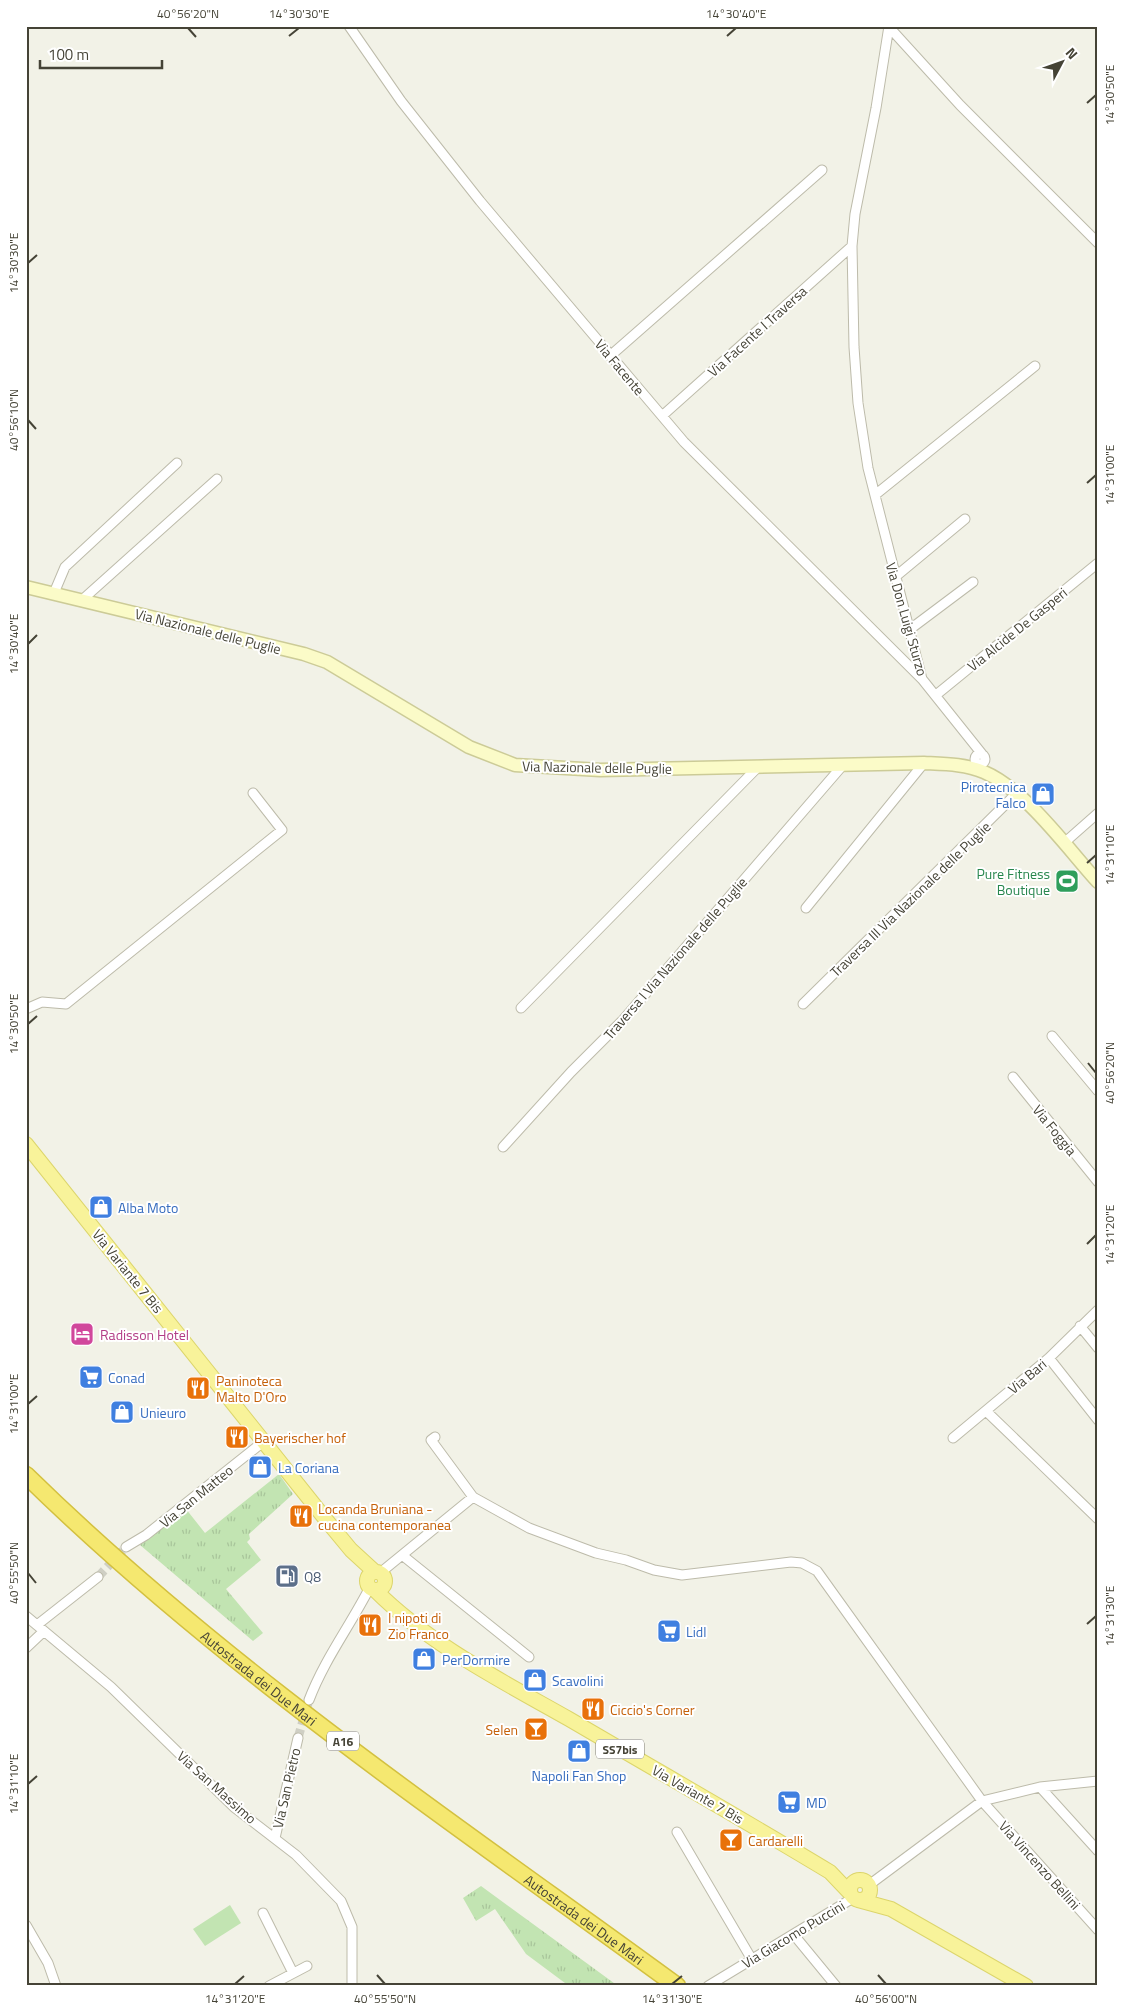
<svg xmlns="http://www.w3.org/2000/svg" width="1124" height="2012" font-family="'Titillium Web',sans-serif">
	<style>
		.grass { fill: url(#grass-tufts) }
		.garden { fill: #c2e4b2 }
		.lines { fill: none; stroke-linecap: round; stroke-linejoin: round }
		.minor-tunnel { stroke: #cfcfc4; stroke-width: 9; stroke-dasharray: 9 4.5; stroke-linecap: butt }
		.minor-casing { stroke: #bdbbaa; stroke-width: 11 }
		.secondary-casing { stroke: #cccb97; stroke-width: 15 }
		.primary-casing { stroke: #dcd56b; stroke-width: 16 }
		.motorway-casing { stroke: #d3c040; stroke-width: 19 }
		.minor { stroke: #fff; stroke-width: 9 }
		.secondary { stroke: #fbfbc8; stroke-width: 12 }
		.primary { stroke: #f8f39a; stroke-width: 14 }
		.motorway { stroke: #f5e870; stroke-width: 16 }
		.ticks { fill: none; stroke: #454336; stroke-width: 2 }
		.labels { text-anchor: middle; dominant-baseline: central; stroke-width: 4; stroke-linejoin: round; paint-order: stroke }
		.shield { fill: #fff; stroke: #7d7b72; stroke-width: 1 }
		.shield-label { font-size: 12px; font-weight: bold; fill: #454336 }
		.street-label { font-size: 14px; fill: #454336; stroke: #fff }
		.shop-label { font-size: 14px; fill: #366cbe; stroke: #fff; text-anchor: start }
		.leisure-label { font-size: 14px; fill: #27864d; stroke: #fff; text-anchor: end }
		.hotel-label { font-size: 14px; fill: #b23c85; stroke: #fff; text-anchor: start }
		.food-label { font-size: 14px; fill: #c56008; stroke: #fff; text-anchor: start }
		.service-label { font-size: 14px; fill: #4e5e75; stroke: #fff; text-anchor: start }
		.neatline { fill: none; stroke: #454336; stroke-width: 2 }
		.ticks-label { font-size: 12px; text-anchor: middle; fill: #454336 }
	</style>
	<defs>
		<pattern id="grass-tufts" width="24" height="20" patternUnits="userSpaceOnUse" patternTransform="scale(1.25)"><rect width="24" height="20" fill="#c2e4b2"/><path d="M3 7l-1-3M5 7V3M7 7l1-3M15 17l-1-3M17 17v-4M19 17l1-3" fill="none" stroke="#a8c59a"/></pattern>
	</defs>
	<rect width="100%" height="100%" fill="#f2f2e7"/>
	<path class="grass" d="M279,1474L293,1494L249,1534L250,1539L247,1542L261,1560L226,1589L263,1633L253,1641L140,1545L186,1509L205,1533Z
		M481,1886L618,1986H569L526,1954L495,1909L476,1921L463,1898Z"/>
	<path class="garden" d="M230,1905L241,1923L205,1946L193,1929Z"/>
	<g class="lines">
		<path class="minor-tunnel" d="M98,1577L126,1547
			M298,1738L309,1700"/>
		<g class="minor-casing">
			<path id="minor" d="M349,26L401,101L480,201L684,442L922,679
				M889,26L876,108L855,214L852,246L854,347L858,403L868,468L922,679L982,754
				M889,27L960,105L1098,243
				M610,356L822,170
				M662,416L852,246
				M875,495L1035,366
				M895,577L965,519
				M54,593L65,567L177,463
				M82,600L217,479
				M909,630L973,582
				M936,695L1098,563
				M975 759a5 5 0 1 1 10 0a5 5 0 1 1-10 0Z
				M1064,843L1098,813
				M806,908L924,763
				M803,1004L1017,793
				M521,1008L758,767
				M26,1009L42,1002L66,1004L282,830L253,793
				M1052,1036L1098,1091
				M1013,1077L1098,1182
				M503,1147L571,1072L622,1021L843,765
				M1080,1326L1098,1348
				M1049,1358L1098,1420
				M986,1411L1098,1519
				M435,1437L431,1440L473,1497L529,1528L596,1553L626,1560L654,1570L682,1575L791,1562L802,1563L817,1571L982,1801L1098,1930
				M953,1438L1049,1358L1098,1310
				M126,1547L146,1535L263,1442
				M402,1555L529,1657
				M380,1573L473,1497
				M26,1616L111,1687L235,1808L296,1855L341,1901L352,1927V1986
				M37,1625L98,1577
				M26,1648L44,1631
				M309,1700C324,1660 350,1626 370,1587
				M1040,1787L1098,1851
				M677,1832L751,1958
				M275,1838L298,1738
				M869,1885L982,1801L1040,1787L1098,1781
				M263,1913L293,1973
				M26,1925L48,1963L56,1986
				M794,1935L836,1986
				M269,1986L307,1966
				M708,1986L853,1898"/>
		</g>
		<g class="secondary-casing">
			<path id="secondary" d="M26,587L304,654L327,662L469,747L515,765L600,770L924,763C945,764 965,764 984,772C1026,790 1067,848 1098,882"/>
		</g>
		<g class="primary-casing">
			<path id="primary" d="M26,1144L327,1521L351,1550L375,1572
				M367 1581a9 9 0 1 1 18 0a9 9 0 1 1-18 0Z
				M375,1590C430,1645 502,1681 569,1719C656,1770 744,1820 830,1872L850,1893
				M850 1890a10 10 0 1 1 20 0a10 10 0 1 1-20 0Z
				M858,1900L891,1909L1026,1986"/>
		</g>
		<g class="motorway-casing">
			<g id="motorway">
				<path id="s1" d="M26,1475C224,1669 454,1823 677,1986"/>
			</g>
		</g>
		<use href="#minor" class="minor"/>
		<use href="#secondary" class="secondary"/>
		<use href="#primary" class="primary"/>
		<use href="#motorway" class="motorway"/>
	</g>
	<path class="ticks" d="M188,28L196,37M289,36L299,28M727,36L736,28M1087,103L1096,95M28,263L37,255M28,420L36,429M1087,483L1096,475M28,644L37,635M1087,863L1096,855M28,1024L37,1016M1088,1063L1096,1073M1087,1244L1096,1235M28,1404L37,1396M28,1573L36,1583M1087,1624L1096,1616M28,1784L37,1776M377,1975L385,1984M878,1975L886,1984M235,1984L244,1976M672,1984L682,1976"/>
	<defs>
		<g id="shop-square" transform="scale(1.25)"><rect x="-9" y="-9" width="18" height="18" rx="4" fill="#3f7fe0" stroke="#fff"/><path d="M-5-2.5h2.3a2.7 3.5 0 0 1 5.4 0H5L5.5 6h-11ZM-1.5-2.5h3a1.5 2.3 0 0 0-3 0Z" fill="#fff"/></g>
		<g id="stadium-square" transform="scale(1.25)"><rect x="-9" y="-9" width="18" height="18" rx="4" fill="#2e9e5b" stroke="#fff"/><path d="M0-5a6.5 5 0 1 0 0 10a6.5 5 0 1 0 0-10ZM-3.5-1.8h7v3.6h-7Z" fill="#fff"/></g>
		<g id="hotel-square" transform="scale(1.25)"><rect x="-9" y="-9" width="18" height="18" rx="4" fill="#d1479c" stroke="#fff"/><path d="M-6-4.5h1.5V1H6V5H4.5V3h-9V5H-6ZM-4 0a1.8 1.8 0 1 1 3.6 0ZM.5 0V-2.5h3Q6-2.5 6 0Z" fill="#fff"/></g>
		<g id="supermarket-square" transform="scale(1.25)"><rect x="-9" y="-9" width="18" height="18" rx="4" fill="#3f7fe0" stroke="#fff"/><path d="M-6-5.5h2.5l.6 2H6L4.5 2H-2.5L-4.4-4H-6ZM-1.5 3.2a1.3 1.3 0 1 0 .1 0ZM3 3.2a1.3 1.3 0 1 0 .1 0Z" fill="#fff"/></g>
		<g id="restaurant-square" transform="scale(1.25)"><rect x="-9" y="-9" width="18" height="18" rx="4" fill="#e8710a" stroke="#fff"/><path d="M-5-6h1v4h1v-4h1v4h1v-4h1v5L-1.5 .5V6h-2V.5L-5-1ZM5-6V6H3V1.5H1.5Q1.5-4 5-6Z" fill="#fff"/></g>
		<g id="fuel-square" transform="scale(1.25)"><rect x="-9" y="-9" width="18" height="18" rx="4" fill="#5c6f8a" stroke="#fff"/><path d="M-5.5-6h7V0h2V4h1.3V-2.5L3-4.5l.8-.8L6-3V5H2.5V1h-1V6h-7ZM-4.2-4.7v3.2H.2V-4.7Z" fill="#fff"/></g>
		<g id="bar-square" transform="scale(1.25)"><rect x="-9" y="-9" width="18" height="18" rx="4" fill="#e8710a" stroke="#fff"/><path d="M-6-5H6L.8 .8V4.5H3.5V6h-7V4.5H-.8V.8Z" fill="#fff"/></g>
	</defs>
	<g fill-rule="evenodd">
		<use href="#shop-square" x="1043" y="794"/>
		<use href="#stadium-square" x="1067" y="881"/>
		<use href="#shop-square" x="101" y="1207"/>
		<use href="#hotel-square" x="82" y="1334"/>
		<use href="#supermarket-square" x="91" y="1377"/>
		<use href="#restaurant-square" x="198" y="1388"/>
		<use href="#shop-square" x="122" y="1412"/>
		<use href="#restaurant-square" x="237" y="1437"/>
		<use href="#shop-square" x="260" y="1467"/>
		<use href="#restaurant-square" x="301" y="1516"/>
		<use href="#fuel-square" x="287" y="1576"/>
		<use href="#restaurant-square" x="370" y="1625"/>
		<use href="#supermarket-square" x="669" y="1631"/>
		<use href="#shop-square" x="424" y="1659"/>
		<use href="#shop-square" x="535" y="1680"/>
		<use href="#restaurant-square" x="593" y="1709"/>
		<use href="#bar-square" x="536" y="1729"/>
		<use href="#shop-square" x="579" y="1751"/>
		<use href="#supermarket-square" x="789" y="1802"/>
		<use href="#bar-square" x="731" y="1840"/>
	</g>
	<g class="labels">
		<g class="shield">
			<rect x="327" y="1731.5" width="32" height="19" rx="4"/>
			<rect x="596" y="1739.5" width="48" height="19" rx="4"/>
		</g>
		<g class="shield-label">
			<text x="343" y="1741">A16</text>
			<text x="620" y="1749">SS7bis</text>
		</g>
		<g class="street-label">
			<text transform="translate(757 331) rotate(-42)">Via Facente I Traversa</text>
			<text transform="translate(620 367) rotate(50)">Via Facente</text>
			<text transform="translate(907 619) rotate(74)">Via Don Luigi Sturzo</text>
			<text transform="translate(1017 629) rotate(-39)">Via Alcide De Gasperi</text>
			<text transform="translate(208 631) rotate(14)">Via Nazionale delle Puglie</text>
			<text transform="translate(597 767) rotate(1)">Via Nazionale delle Puglie</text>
			<text transform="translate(910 899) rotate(-44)">Traversa III Via Nazionale delle Puglie</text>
			<text transform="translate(675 958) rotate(-49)">Traversa I Via Nazionale delle Puglie</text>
			<text transform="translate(1055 1130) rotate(51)">Via Foggia</text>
			<text transform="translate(128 1271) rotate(51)">Via Variante 7 Bis</text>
			<text transform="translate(1027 1376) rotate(-40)">Via Bari</text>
			<text transform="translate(196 1496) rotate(-39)">Via San Matteo</text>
			<text stroke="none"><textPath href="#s1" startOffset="309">Autostrada dei Due Mari</textPath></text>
			<text transform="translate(217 1787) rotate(42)">Via San Massimo</text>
			<text transform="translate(286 1788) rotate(-77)">Via San Pietro</text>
			<text transform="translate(698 1794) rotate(30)">Via Variante 7 Bis</text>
			<text transform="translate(1040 1865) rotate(48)">Via Vincenzo Bellini</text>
			<text stroke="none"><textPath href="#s1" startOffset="714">Autostrada dei Due Mari</textPath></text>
			<text transform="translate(793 1934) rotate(-31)">Via Giacomo Puccini</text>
		</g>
		<g class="shop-label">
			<text x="1026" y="786" text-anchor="end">Pirotecnica<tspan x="1026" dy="16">Falco</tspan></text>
			<text x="118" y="1207">Alba Moto</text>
			<text x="108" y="1377">Conad</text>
			<text x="140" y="1412">Unieuro</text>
			<text x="278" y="1467">La Coriana</text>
			<text x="686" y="1631">Lidl</text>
			<text x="442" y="1659">PerDormire</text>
			<text x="552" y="1680">Scavolini</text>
			<text x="579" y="1775" text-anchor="middle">Napoli Fan Shop</text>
			<text x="806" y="1802">MD</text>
		</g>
		<g class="leisure-label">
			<text x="1050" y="873">Pure Fitness<tspan x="1050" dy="16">Boutique</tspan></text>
		</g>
		<g class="hotel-label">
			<text x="100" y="1334">Radisson Hotel</text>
		</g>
		<g class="food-label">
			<text x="216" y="1380">Paninoteca<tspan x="216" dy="16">Malto D'Oro</tspan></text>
			<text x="254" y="1437">Bayerischer hof</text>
			<text x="318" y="1508">Locanda Bruniana -<tspan x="318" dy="16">cucina contemporanea</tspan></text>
			<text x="388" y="1617">I nipoti di<tspan x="388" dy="16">Zio Franco</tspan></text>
			<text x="610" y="1709">Ciccio's Corner</text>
			<text x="518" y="1729" text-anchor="end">Selen</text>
			<text x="748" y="1840">Cardarelli</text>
		</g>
		<g class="service-label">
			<text x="304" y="1576">Q8</text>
		</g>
	</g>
	<rect width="1124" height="2012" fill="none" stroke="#ffffff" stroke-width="55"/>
	<g transform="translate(1062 62) rotate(49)" stroke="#ffffff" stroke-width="4" paint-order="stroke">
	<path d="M0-4L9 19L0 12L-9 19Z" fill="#454336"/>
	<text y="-8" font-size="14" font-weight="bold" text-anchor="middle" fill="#454336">N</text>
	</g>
	<path d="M40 60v8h122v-8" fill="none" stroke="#454336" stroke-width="2.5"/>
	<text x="48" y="60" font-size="15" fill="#454336" stroke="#ffffff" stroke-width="4" paint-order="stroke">100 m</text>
	<rect x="28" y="28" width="1068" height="1956" class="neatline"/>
	<g class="ticks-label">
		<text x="188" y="18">40°56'20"N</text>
		<text x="299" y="18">14°30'30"E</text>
		<text x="736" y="18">14°30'40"E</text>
		<text transform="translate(1110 95) rotate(-90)" y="4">14°30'50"E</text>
		<text transform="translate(14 263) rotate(-90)" y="4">14°30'30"E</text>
		<text transform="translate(14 420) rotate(-90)" y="4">40°56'10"N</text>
		<text transform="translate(1110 475) rotate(-90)" y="4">14°31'00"E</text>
		<text transform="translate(14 644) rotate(-90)" y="4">14°30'40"E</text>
		<text transform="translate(1110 855) rotate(-90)" y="4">14°31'10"E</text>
		<text transform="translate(14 1024) rotate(-90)" y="4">14°30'50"E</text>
		<text transform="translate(1110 1073) rotate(-90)" y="4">40°56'20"N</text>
		<text transform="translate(1110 1235) rotate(-90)" y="4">14°31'20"E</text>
		<text transform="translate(14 1404) rotate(-90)" y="4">14°31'00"E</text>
		<text transform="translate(14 1573) rotate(-90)" y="4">40°55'50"N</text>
		<text transform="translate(1110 1616) rotate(-90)" y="4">14°31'30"E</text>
		<text transform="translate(14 1784) rotate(-90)" y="4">14°31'10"E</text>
		<text x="235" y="2003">14°31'20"E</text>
		<text x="385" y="2003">40°55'50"N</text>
		<text x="672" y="2003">14°31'30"E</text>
		<text x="886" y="2003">40°56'00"N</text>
	</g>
</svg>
